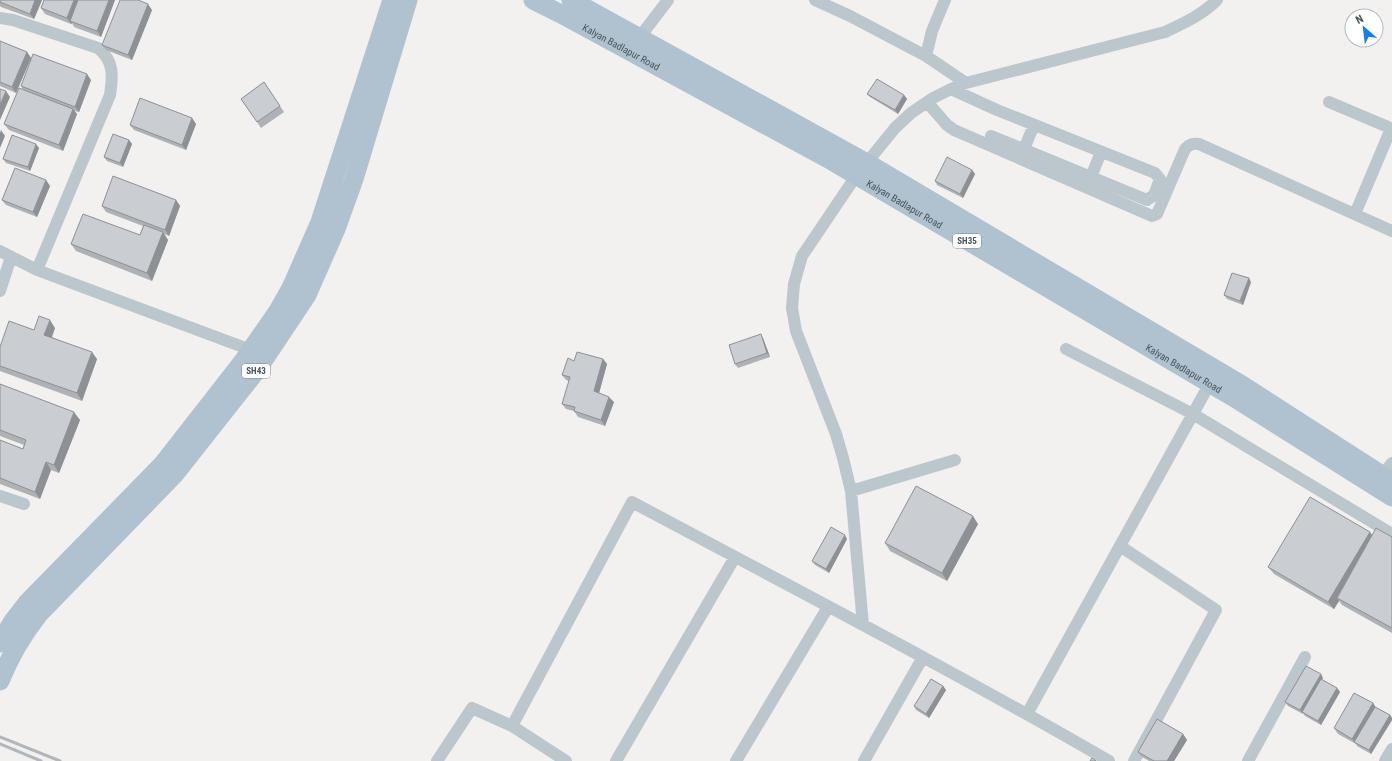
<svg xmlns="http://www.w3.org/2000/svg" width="1392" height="761" font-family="'Roboto Condensed',sans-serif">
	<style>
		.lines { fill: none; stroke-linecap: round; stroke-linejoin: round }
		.street { stroke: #bcc6cd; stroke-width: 12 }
		.primary { stroke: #b0c2cf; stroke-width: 19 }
		.rail { stroke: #b2b6bb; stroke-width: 3 }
		.wall { fill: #aeb1b5 }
		.shaded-wall { fill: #8d9094 }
		.building { fill: #caced3; stroke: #8d9094 }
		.labels { text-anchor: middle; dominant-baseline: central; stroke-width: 4; stroke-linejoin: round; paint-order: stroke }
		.shield { fill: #fff; stroke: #7f888e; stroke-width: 1 }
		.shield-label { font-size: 9px; font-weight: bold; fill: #48555e }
		.street-label { font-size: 10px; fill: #48555e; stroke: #fff }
	</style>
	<rect width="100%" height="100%" fill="#f3f0f0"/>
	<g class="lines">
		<path class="street" d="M815,0L850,16L926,56L966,83
			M0,18L13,20L98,48C114,61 113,75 110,95L37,270
			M636,42L668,0
			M926,56L932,31L945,0
			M951,89L997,110L1155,173L1160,179L1154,195L1147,200L991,136
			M927,102L947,125L954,130L1152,216L1157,214L1185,149C1190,144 1193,143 1199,144L1392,231
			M1329,102L1388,127L1390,131L1355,214
			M1024,149L1034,125
			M1091,177L1101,152
			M0,251L37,270L251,350L257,353
			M0,291L11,257
			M1066,349L1193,414L1392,534
			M1378,481L1392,463
			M851,491L955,460
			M0,496L24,504
			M1120,546L1216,610L1134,761
			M863,625L851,491L843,458L836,434L796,331L792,308L794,284L802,256L856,176L895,128L911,113L933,98L951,89L966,83L1165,32C1184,23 1202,15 1217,0
			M1027,714L1210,383
			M512,726L632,502C791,587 952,670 1109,761
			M437,761L472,708L512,726L566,761
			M616,761L735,557
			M736,761L828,607
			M864,761L923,657
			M1248,761L1305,657
			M1385,761L1392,749"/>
		<g class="primary">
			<path id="s1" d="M533,0L561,14L832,161L1233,397L1392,497"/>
			<path d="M571,0L867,163L1242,385L1391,481"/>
			<path d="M0,643L13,621L27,603L162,465L244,360L278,311L291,288L320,222L392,0"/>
			<path d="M0,681C10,656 23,634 39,614L174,475L257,370L307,295L336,229L354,179L408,0"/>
		</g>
		<path class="rail" d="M0,737L60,761
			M0,744L41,761"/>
	</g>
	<path class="wall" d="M0,0H42L34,19L1,7L0,6Z
		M115,0L101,37L74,27L72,23L71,24L45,14L41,8Z
		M152,10L132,60L106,50L102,45Z
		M0,41L27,52L31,58L16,93L0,86Z
		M91,80L79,112L74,111L77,114L63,151L9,130L4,124L23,90L21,86Z
		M264,82L284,112L261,128L241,99Z
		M867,94L904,95L907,99L898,114L870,97Z
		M192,118L196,124L186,150L134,130L130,125Z
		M129,140L132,144L123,167L107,161L104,157Z
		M39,148L30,171L6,163L3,159Z
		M972,170L975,174L963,198L937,185L935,181Z
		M50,186L37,217L6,205L2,200Z
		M176,200L180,206L169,236L164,234L168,240L152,281L76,251L71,244L140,235L143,226L106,212L102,206Z
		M1251,282L1243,305L1227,299L1224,295Z
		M55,328L52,337L97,359L82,401L0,371V366L34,330Z
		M763,338L770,357L738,368L735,364Z
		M603,359L607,364L599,393L614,402L605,426L578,417L574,411L566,409L562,404L569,381L566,380L562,375L574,361Z
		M0,384L80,420L59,473L51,470L40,499L0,484V440L23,449L24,445L0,436Z
		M978,524L947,581L890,551L885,543Z
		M1370,532L1372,535L1392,537V633L1342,605L1339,601L1334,609L1274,574L1268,567Z
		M847,539L829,573L815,565L812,561Z
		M1323,678L1322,680L1337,688L1340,692L1321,725L1305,716L1303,713V714L1288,706L1285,702Z
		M943,686L946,690L929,718L916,710L914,706Z
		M1373,703L1375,707L1390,715L1392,718V720L1371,754L1357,746L1356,744L1338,734L1334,728Z
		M1183,734L1187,740L1174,761H1149L1142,757L1138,752Z"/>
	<path class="shaded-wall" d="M35,0H42L34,19L30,14Z
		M74,0H80L70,21L72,23L71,24L67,18Z
		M109,0H115L101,37L97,31Z
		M148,4L152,10L132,60L128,55Z
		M27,52L31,58L16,93L12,87Z
		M87,74L91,80L79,112L75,107Z
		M6,91L10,97L0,120V105Z
		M904,95L907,99L898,114L895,110Z
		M73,109L77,114L63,151L59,145Z
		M192,118L196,124L186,150L182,145Z
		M1,130L5,136L0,148V133Z
		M129,140L132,144L123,167L120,163Z
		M36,144L39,148L30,171L28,167Z
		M972,170L975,174L963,198L960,194Z
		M46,180L50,186L37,217L33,212Z
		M176,200L180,206L169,236L165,230Z
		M163,232L168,240L152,281L147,273Z
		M1249,278L1251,282L1243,305L1240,301Z
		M50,320L55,328L50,342L44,335Z
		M761,334L763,338L770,357L767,353Z
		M92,352L97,359L82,401L77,393Z
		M603,359L607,364L598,397L594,391Z
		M609,397L614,402L605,426L601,420Z
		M74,412L80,420L59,473L54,465Z
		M46,462L51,470L40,499L35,492Z
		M973,516L978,524L947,581L942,573Z
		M1370,532L1375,540L1337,598L1339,601L1334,609L1328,602Z
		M845,535L847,539L829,573L826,569Z
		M1321,674L1323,678L1303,713L1302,712L1303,714L1300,710Z
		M943,686L946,690L929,718L926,714Z
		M1337,688L1340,692L1321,725L1318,721Z
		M1373,703L1377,709L1354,742L1356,744L1352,739Z
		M1390,715L1392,718V720L1371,754L1369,750Z
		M1183,734L1187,740L1174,761H1167Z"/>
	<path class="building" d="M0,0H35L30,14L0,2Z
		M44,0H74L67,18L41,8Z
		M78,0H109L97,31L70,21Z
		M120,0H138L148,4L128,55L102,45Z
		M0,41L27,52L12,87L0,82Z
		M33,54L87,74L75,107L21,86Z
		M877,79L904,95L895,110L867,94Z
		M264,82L280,106L257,122L241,99Z
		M19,88L73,109L59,145L4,124Z
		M0,89L6,91L0,105Z
		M140,98L192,118L182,145L130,125Z
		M113,134L129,140L120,163L104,157Z
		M12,135L36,144L28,167L3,159Z
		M947,157L972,170L960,194L935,181Z
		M15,168L46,180L33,212L2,200Z
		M113,176L176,200L165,230L102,206Z
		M83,214L140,235L144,225L163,232L147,273L71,244Z
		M1232,273L1249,278L1240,301L1224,295Z
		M39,316L50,320L44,335L92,352L77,393L0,366V347L9,321L34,330Z
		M761,334L767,353L735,364L729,345Z
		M577,352L603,359L594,391L609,397L601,420L574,411L575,407L562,404L570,377L562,375L568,358L574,361Z
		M0,384L74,412L54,465L46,462L35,492L0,478V440L23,449L26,440L0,430Z
		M916,486L973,516L942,573L885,543Z
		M1310,497L1370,532L1328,602L1268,567Z
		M831,527L845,535L826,569L812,561Z
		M1376,528L1392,537V628L1337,598Z
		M1306,666L1321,674L1300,710L1285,702Z
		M931,679L943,686L926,714L914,706Z
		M1321,679L1337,688L1318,721L1302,712Z
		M1354,693L1373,703L1352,739L1334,728Z
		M1375,707L1390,715L1369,750L1354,742Z
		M1157,719L1183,734L1167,761H1154L1138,752Z
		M1092,758L1096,761H1090Z"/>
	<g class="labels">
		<g class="shield">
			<rect x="953" y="234" width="28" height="14" rx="3"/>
			<rect x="242" y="364" width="28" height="14" rx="3"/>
		</g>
		<g class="shield-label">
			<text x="967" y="241">SH35</text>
			<text x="256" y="371">SH43</text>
		</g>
		<g class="street-label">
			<text stroke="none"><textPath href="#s1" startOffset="100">Kalyan Badlapur Road</textPath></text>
			<text stroke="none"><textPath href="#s1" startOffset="424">Kalyan Badlapur Road</textPath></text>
			<text stroke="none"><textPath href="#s1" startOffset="748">Kalyan Badlapur Road</textPath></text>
		</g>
	</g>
	<g transform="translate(1364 28) rotate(332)"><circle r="19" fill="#ffffff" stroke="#b6bbbf"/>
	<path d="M0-3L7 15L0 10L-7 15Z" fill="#157ee8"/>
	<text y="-6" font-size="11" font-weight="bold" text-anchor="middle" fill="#48555e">N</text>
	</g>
</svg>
